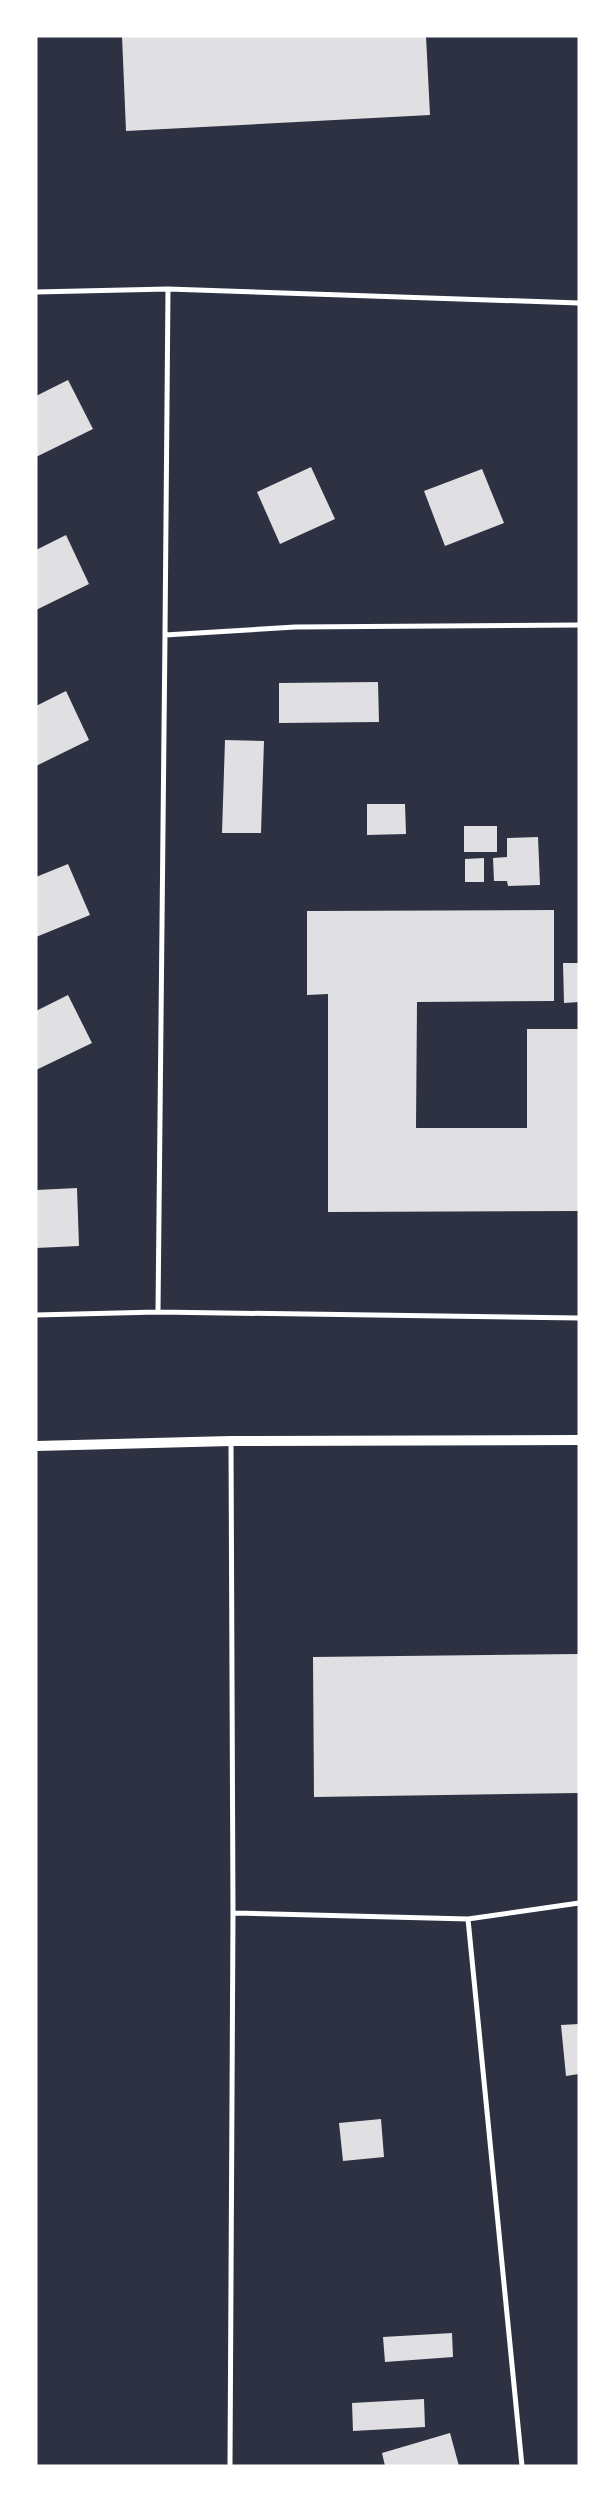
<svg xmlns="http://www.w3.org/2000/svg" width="615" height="2502" font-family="Karla,sans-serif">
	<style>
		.building { fill: #e0e0e3 }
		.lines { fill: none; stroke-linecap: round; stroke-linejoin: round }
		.minor { stroke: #fff; stroke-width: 5 }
		.secondary { stroke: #fff; stroke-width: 10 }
	</style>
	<rect width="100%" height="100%" fill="#2d3142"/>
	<path class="building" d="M122,36H426L430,115L126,131Z
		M68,380L93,429L36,457V396Z
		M311,467L335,519L280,544L257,492Z
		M482,469L504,523L445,546L424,491Z
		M66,535L89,584L36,610V550Z
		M378,682L379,722L279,723V683Z
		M66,691L89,740L36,766V706Z
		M225,740L264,741L261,833H222Z
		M367,804H405L406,834L367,835Z
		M464,826H497V852H464Z
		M538,837L540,885L508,886L507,881H494L493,858L507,857V838Z
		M484,858V882H465V859Z
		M68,864L90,915L36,937V877Z
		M554,910V1001L417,1002L416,1128H527V1029H579V1211L328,1212V994L307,995V911Z
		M563,963H579V1002L564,1003Z
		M68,995L92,1043L36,1070V1011Z
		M77,1188L79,1246L36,1248V1190Z
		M579,1654V1793L314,1797L313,1657Z
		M579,2024V2074L566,2076L561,2025Z
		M381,2119L384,2157L343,2161L339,2123Z
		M452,2333L453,2357L385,2362L383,2337Z
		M424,2399L425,2427L353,2431L352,2403Z
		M450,2433L459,2466H385L382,2453Z"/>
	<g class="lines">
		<path class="minor" d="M36,292L168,289
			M165,635L168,289L579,303
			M158,1312L165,635L295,627L579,625
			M36,1315L158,1312L579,1318
			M233,1913L468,1919L579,1903
			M468,1919L522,2466
			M230,2466L233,1913L231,1441"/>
		<path class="secondary" d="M36,1446L231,1441L579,1440"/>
	</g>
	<rect width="615" height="2502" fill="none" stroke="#ffffff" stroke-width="75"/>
</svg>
